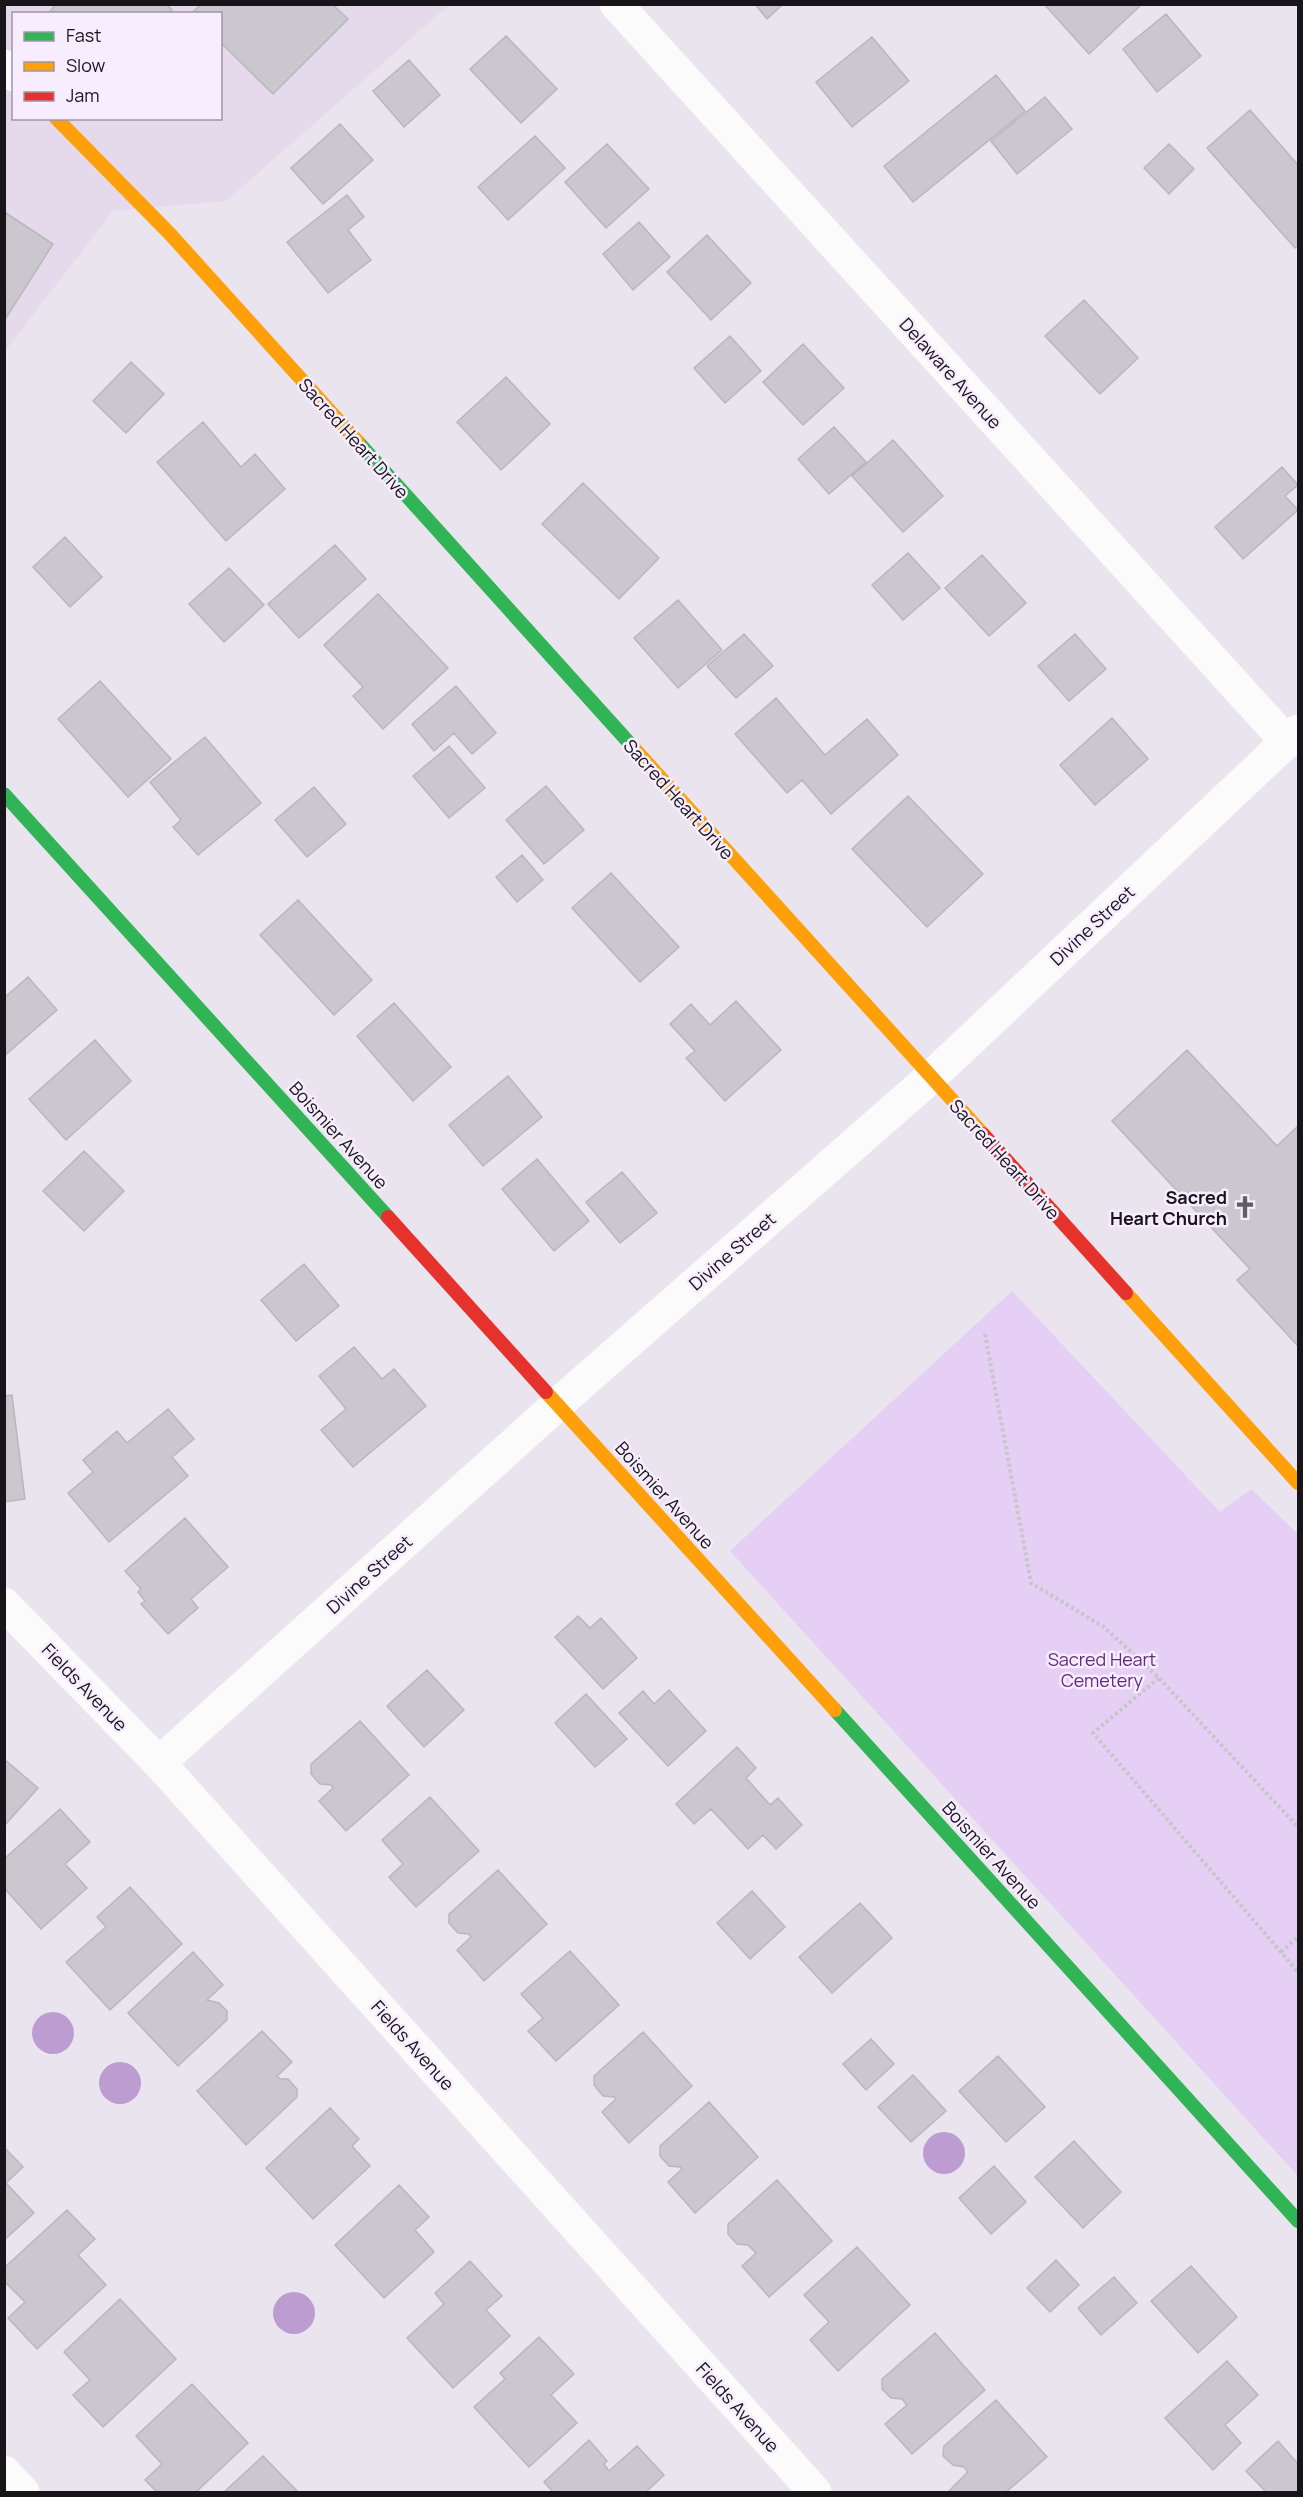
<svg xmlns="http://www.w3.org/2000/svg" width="1303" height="2497" font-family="Manrope,sans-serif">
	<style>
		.built { fill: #e4daeb; fill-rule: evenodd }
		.green { fill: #e5cff4 }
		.water { fill: #bd9dd1 }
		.building { fill: #cbc7ce; stroke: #bab6bd; stroke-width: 1.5 }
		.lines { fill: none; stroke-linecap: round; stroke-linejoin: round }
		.path { stroke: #c6c5c7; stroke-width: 4; stroke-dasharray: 3 3; stroke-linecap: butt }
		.street { stroke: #fcfbfc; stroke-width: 33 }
		.fast { stroke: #30b455; stroke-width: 14 }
		.slow { stroke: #ff9f0a; stroke-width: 14 }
		.jam { stroke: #e5322d; stroke-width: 14 }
		.labels { text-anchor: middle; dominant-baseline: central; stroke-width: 5; stroke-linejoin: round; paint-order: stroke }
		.street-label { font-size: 18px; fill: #17141a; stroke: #f7edfe }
		.poi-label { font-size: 18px; font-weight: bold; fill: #17141a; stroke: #f7edfe; text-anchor: end }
		.park-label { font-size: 18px; fill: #622b7f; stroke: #f7edfe }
	</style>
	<rect width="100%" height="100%" fill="#e9e4ed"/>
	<path class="built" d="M7,5H449L226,201L113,211L5,351L4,8ZM14,14H220V118H14Z"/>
	<path class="green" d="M1012,1291L1220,1512L1251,1489L1298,1534V2176L730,1551Z"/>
	<path class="water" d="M32 2033a21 21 0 1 1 42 0a21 21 0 1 1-42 0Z
		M99 2083a21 21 0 1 1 42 0a21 21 0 1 1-42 0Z
		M923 2153a21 21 0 1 1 42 0a21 21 0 1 1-42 0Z
		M273 2313a21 21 0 1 1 42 0a21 21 0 1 1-42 0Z"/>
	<path class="building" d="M56,4H166L172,10L168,14H48Z
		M201,4H332L348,19L273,94L220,42V14L192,13Z
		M755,4H783L767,19Z
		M1044,4H1142L1089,54Z
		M1166,14L1201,56L1157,92L1123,49Z
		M506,36L557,89L521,123L470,69Z
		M872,37L909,81L852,127L816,82Z
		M409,60L440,95L404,127L373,91Z
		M996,75L1025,111L913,202L884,166Z
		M1045,97L1072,129L1017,174L991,141Z
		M1250,110L1298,165V245L1295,248L1207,148Z
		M340,124L373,160L323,204L291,168Z
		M535,136L565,168L508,220L478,187Z
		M607,144L649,189L606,228L565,182Z
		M1169,144L1194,169L1169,194L1144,168Z
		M347,195L364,217L348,230L371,260L328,293L287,242Z
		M6,213L53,244L6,318L4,216Z
		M639,222L670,257L633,290L603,254Z
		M707,235L751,283L711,320L667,272Z
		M1084,300L1138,358L1100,394L1045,336Z
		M730,336L761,371L725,403L694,368Z
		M803,344L844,388L803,425L763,382Z
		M131,362L164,394L126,433L93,401Z
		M506,377L550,424L501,470L457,422Z
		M203,422L241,467L255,454L285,489L226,541L157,462Z
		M834,427L866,462L829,494L798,459Z
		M893,440L943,496L903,532L852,476Z
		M1282,467L1298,485L1285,496L1298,510L1243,559L1215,527Z
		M583,483L659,558L619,599L542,524Z
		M65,537L102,577L70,607L33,567Z
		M335,545L366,579L299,638L268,604Z
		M908,553L940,588L903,620L872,585Z
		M982,555L1026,603L989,636L945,588Z
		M229,568L264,605L224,642L189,604Z
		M378,594L448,668L383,729L353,696L363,687L324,645Z
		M678,600L722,650L678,688L634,638Z
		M744,634L773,666L736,698L707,666Z
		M1075,634L1106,669L1069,701L1038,666Z
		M100,681L171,759L128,797L58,719Z
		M456,686L496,733L472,754L454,733L434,751L412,724Z
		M776,698L825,755L867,719L898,755L831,814L802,780L787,793L735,734Z
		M1112,718L1148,759L1095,805L1060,765Z
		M205,737L261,803L198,855L173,827L181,820L150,782Z
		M449,746L485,788L449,818L413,776Z
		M546,786L584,830L544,864L506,820Z
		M314,787L346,824L307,857L275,820Z
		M908,796L983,874L927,927L852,849Z
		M522,855L543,880L517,902L496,877Z
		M611,873L679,947L640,982L572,908Z
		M298,900L372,980L334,1015L260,935Z
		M28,977L57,1010L4,1056V998Z
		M736,1001L781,1050L725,1101L686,1058L695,1051L670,1024L691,1004L710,1025Z
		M394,1003L451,1067L413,1101L357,1036Z
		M95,1040L131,1081L66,1140L29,1099Z
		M1187,1050L1277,1146L1298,1126V1346L1237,1280L1250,1269L1112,1121Z
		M508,1076L542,1117L483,1166L449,1125Z
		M84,1151L124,1191L84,1231L43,1191Z
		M537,1159L589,1221L554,1251L502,1189Z
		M622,1172L657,1213L620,1243L586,1202Z
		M304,1264L339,1306L296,1341L261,1300Z
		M354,1347L382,1379L394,1369L426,1406L353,1467L321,1430L346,1409L319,1376Z
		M12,1395L25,1499L4,1502V1396Z
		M168,1409L194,1439L172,1457L188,1476L109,1542L68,1493L93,1472L83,1460L117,1431L127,1443Z
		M185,1518L228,1567L191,1599L198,1608L168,1634L141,1604L145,1601L138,1592L141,1589L125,1571Z
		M578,1616L590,1628L601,1618L637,1658L603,1689L555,1637Z
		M427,1670L464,1710L424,1747L387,1706Z
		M669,1690L706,1731L668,1766L619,1713L643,1691L654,1704Z
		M586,1694L627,1739L595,1767L555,1723Z
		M360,1721L409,1775L346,1831L319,1801L333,1788L331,1785L320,1784L311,1774V1764Z
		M737,1747L756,1768L746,1778L770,1805L778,1798L802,1825L776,1849L763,1835L748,1849L711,1809L694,1824L676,1804Z
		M4,1759L38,1788L4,1826Z
		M430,1797L479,1851L416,1907L389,1877L403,1864L382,1840Z
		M60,1809L90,1842L65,1864L87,1888L41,1929L4,1888V1859Z
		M498,1870L547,1924L484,1981L457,1950L471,1937L469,1934L458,1933L449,1923V1914Z
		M130,1887L182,1944L110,2010L66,1962L106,1927L97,1917Z
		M752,1891L785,1927L750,1959L717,1923Z
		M860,1903L892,1938L832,1993L799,1957Z
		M570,1951L619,2005L556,2061L528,2031L543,2018L521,1994Z
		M193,1952L223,1985L207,2000L219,2003L227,2011V2020L178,2066L128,2013Z
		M262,2031L292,2062L277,2076L280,2079H288L297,2089V2097L246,2145L197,2091Z
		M643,2032L692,2086L629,2143L602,2112L616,2099L614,2097L603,2096L594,2085V2076Z
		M871,2039L894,2064L866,2090L843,2064Z
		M998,2056L1045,2107L1006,2142L959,2091Z
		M913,2075L946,2111L911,2142L878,2107Z
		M709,2102L758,2157L695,2213L668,2182L682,2169L680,2167L669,2166L660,2156V2146Z
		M330,2108L359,2139L352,2146L370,2166L313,2219L266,2168Z
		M1074,2141L1121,2192L1083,2228L1035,2177Z
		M4,2147L23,2167L6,2183L34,2213L4,2240Z
		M994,2166L1026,2202L991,2234L959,2198Z
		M777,2180L832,2241L769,2297L742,2266L756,2253L748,2245L737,2244L728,2234V2224Z
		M399,2185L429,2217L415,2230L434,2252L384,2298L335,2245Z
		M67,2210L95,2239L78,2255L106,2285L37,2349L8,2318L25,2302L4,2281V2268Z
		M857,2247L910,2305L838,2371L810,2340L829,2322L804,2295Z
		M1056,2260L1079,2285L1050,2312L1027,2288Z
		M470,2261L502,2296L486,2310L510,2336L453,2388L407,2338L444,2304L435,2293Z
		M1191,2266L1237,2317L1198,2353L1151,2301Z
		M1114,2277L1137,2303L1101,2335L1078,2308Z
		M120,2299L176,2359L103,2427L73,2395L90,2380L64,2352Z
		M935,2333L985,2390L912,2454L885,2424L907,2405L902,2399L891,2398L882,2389V2379Z
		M539,2337L574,2374L551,2395L577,2423L529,2467L474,2407L505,2379L500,2373Z
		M1227,2361L1258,2395L1225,2425L1241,2443L1213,2470L1165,2418Z
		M192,2384L248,2443L196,2492H157L145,2480L162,2464L136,2436Z
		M996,2400L1047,2457L1006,2492H948L968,2472L964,2467L953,2465L943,2456L944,2446Z
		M589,2440L607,2461L604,2464L609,2471L637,2446L664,2475L646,2492H553L544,2482Z
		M1278,2441L1298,2464V2492H1266L1246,2471Z
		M263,2456L298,2492H224Z"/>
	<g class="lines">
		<path class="path" d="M985,1334L1031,1583L1104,1627L1159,1678L1298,1827
			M1159,1678L1093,1733L1298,1972
			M1281,1952L1298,1937"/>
		<path class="street" d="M616,4L1287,742
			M4,66L14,75
			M4,1604L159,1763L815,2492
			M159,1763L558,1404L931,1077L1298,731
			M4,2472L23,2492"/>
		<path class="fast" d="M358,442L632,746
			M4,794L388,1217
			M835,1710L1298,2221"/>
		<path class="slow" d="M56,118L170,234L358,442
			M632,746L983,1134
			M1126,1293L1298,1483
			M546,1392L835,1710"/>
		<path class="jam" d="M983,1134L1126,1293
			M388,1217L546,1392"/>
	</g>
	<defs>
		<g id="church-bare" transform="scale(1.8)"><path d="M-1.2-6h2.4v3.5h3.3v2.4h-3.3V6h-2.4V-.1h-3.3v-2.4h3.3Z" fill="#605d64" stroke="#f7edfe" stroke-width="2.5" paint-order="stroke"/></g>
	</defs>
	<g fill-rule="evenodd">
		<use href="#church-bare" x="1245" y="1207"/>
	</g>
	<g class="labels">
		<g class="street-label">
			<text transform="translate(951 373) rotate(48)">Delaware Avenue</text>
			<text transform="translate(354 438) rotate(48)">Sacred Heart Drive</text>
			<text transform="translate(679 799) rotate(48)">Sacred Heart Drive</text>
			<text transform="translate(1092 925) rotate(-43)">Divine Street</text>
			<text transform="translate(339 1135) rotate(48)">Boismier Avenue</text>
			<text transform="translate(1005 1159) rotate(48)">Sacred Heart Drive</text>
			<text transform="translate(732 1251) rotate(-41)">Divine Street</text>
			<text transform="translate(665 1495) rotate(48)">Boismier Avenue</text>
			<text transform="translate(369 1574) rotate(-42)">Divine Street</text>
			<text transform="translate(85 1687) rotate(46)">Fields Avenue</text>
			<text transform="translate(992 1855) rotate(48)">Boismier Avenue</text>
			<text transform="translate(413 2045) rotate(48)">Fields Avenue</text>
			<text transform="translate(738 2407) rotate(48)">Fields Avenue</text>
		</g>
		<g class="poi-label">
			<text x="1227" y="1197">Sacred<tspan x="1227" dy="21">Heart Church</tspan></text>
		</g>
		<g class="park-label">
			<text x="1102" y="1659">Sacred Heart<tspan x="1102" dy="21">Cemetery</tspan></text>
		</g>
	</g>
	<rect width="1303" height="2497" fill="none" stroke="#17141a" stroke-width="12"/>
	<rect x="12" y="12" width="210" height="108" fill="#f7edfe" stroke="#9d96a3" stroke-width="1.5"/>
	<rect x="24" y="32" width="30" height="9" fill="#30b455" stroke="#9d96a3" stroke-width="1.5"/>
	<text x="66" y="42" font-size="18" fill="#17141a">Fast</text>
	<rect x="24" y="62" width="30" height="9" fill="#ff9f0a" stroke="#9d96a3" stroke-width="1.5"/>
	<text x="66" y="72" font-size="18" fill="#17141a">Slow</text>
	<rect x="24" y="92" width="30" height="9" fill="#e5322d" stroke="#9d96a3" stroke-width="1.5"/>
	<text x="66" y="102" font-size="18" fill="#17141a">Jam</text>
</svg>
